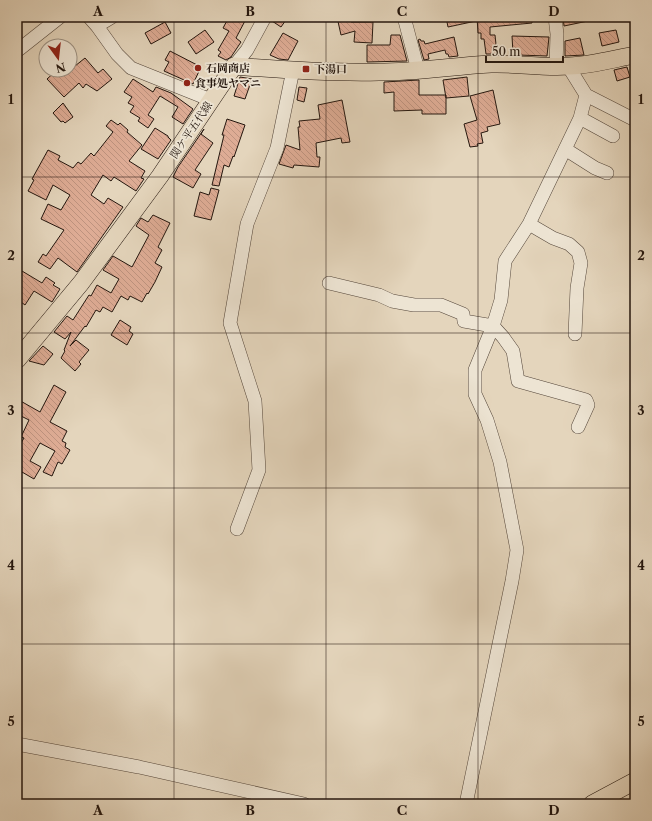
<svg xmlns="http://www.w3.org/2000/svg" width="652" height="821" font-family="'Libre Caslon Text','Noto Serif JP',serif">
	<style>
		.building { fill: url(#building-back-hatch); stroke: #24160e }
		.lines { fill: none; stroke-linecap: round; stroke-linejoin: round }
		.minor-casing { stroke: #54463a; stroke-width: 14 }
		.major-casing { stroke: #24160e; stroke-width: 18 }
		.minor { stroke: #ede4d3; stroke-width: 13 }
		.major { stroke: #e4d5bc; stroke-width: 17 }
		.grid { fill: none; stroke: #24160e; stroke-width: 1; stroke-opacity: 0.55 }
		.poi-dot { fill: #8f2418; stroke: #ede4d3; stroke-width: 1.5 }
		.labels { text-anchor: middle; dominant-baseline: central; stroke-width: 3.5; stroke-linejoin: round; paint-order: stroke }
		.poi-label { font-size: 11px; font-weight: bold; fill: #24160e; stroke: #ede4d3; text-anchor: start }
		.street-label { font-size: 11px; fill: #24160e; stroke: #ede4d3 }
		.neatline { fill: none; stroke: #24160e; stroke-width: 1.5 }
		.grid-label { font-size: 13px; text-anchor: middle; font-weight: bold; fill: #24160e }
	</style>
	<defs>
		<pattern id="building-back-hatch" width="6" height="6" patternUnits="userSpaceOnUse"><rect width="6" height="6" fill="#deac95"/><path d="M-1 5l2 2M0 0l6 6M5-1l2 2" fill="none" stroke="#be937f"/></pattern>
	</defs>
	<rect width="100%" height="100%" fill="#e4d5bc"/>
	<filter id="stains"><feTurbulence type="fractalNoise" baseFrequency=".005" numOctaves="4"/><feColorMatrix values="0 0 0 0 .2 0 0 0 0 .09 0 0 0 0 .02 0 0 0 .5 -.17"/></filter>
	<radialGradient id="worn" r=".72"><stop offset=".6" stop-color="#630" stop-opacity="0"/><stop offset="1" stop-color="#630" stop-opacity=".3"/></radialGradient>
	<path class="building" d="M229,17H242L246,19L236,38L241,42L231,57L226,60L218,56L221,52L218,50L229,31L223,28Z
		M273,17H288L281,27L272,21Z
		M337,17H351V22H373L372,43L354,42L355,31L341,35Z
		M446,17H476V21L448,27Z
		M477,17H532V23L490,27V35H495L497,54H486L484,39H481V33H478Z
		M563,17H587L588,21L564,26Z
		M165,22L171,33L151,44L145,33Z
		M205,30L214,42L196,54L188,42Z
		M616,30L619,42L602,46L599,33Z
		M283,33L298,41L288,60L279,59L270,55Z
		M391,35H400L407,61L367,62V45H390Z
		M512,36L549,37L547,56L518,55V52L513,53Z
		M454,37L458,56L449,57L448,54H446L445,50L428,54L429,59L424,60L418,40L420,39L421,41H424L425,44Z
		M580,38L584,55L565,56V41Z
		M170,51L201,67L193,84L164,71L169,62L165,60Z
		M85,58L98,73L103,69L112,79L97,91L86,84L83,88L79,83L64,97L47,79L57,70H70V68L74,64L75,66Z
		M627,67L630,77L617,81L614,70Z
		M240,77L252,79L245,99L234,96Z
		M467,77L469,96L446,98L443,80Z
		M133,79L153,92L156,87L171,93L193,109L183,124L172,117L178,107L160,96L148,115L154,119L148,128L138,121L140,118L130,112L134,106L128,103L132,97L124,92Z
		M419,80V95H446V114H422V110L394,111V92L384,93V82Z
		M299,87L307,88L304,102L297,100Z
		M493,90L500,124L487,127L488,131L481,133L483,143L477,144L478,146L470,147L464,124L477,120L470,96Z
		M342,100L350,142L342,143L341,138L316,143L317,157H320L319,167L294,165L293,168L279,164L286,145L300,150L298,127H300L299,121L320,119L318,105Z
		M63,103L73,117L65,123L63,121L61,122L53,113Z
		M227,119L245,125L234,157L233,156L229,167L224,165L219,186L212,185L224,135H222Z
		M111,120L118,125L120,123L128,130L127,132L142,145L129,161L145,171L141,178L144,179L136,191L114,177L111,181L103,175L91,195L104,204L108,198L123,207L77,272L58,258L50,269L38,262L43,254L46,256L64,230L41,219L48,204L61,210L70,195L53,185L46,200L28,191L34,180L32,179L48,150L60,156L58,160L73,168L78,162L81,164L91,153L94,156L113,132L106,126Z
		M155,128L168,136V137L171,140L158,159L141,149Z
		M204,129L201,134L213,143L195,170L201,174L193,188L173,177L178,167Z
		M211,188L219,190L211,220L194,216L200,192L209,195Z
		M153,215L170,223L158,247L162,250L155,263L162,267L155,282L148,294L147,293L142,302L130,296L128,300L121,296L112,312L103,307L100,312L96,310L86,327L85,326L70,346L76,340L89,350L79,362L81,364L75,371L61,358L65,351L64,350L71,332L65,339L54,332L67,316L73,320L89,295L91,296L97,285L111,293L119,279L103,270L113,256L132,267L149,235L136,226L141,218L148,222Z
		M17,268L42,283L46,277L55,283L53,285L60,289L52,302L34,291L25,305L17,299Z
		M120,320L131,327L129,331L133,334L127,345L111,335Z
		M43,346L53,354L44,365L29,361Z
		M54,385L66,392L50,422L67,431L62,441L66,443L65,447L70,450L62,464L58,462L52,476L43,472L55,451L40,443L30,461L41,467L34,479L22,472L17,481V450L24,438L21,437L29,420L17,414V399L40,412Z"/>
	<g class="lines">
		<g class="minor-casing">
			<path id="minor" d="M89,17L97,26L117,54L131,68L211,100
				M404,17L418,70
				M555,17L557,34L556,66
				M97,26L112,17
				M17,51L60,17
				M234,66L247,50L265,17
				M586,95L635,120
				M580,118L613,136
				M565,149L595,168L607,173
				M529,224L553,238L569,244L578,252L581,263L577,288L575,334
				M329,283L379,295L392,301L414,305H441L463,314L464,321L493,326L503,337L513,351L518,381L586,400L588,405L578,427
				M237,529L259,470L255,401L230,323L247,224L277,148L293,70
				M17,744L139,767L304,804
				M466,804L512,581L517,550L500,462L487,420L475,394V370L493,326L501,300L505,261L529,224L580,118L586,95L568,66"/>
		</g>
		<g class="major-casing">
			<path id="major" d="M17,360L81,283L160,176L234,66C282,70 331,73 379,72C417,72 453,66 491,64C517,63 543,68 569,66C592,65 613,59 635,55
				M592,804L635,781"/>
		</g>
		<use href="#minor" class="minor"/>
		<use href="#major" class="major"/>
	</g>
	<path class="grid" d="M174,17V804M326,17V804M478,17V804M17,177H635M17,333H635M17,488H635M17,644H635"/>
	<g class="poi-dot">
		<circle cx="198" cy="68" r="4"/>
		<rect x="302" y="65" width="8" height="8" rx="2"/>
		<circle cx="187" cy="83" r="4"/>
	</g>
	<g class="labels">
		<g class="poi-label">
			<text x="206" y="68">石岡商店</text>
			<text x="314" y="69">下湯口</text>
			<text x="195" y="83">食事処ヤマニ</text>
		</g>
		<g class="street-label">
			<text transform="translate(191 130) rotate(-56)">関ケ平五代線</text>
		</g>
	</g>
	<rect width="652" height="821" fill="none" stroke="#e4d5bc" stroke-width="44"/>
	<g transform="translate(58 58) rotate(165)"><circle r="19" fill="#ede4d3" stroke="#9d9284"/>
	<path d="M0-3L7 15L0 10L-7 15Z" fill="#8f2418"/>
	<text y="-6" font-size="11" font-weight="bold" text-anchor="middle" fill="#24160e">N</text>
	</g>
	<path d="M486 56v6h77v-6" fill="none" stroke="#24160e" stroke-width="2"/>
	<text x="492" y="56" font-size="12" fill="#24160e" stroke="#ede4d3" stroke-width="3" paint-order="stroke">50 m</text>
	<rect x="22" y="22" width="608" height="777" class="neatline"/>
	<g class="grid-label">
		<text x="98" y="16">A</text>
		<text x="250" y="16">B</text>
		<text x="402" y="16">C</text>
		<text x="554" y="16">D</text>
		<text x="11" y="104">1</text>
		<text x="641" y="104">1</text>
		<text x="11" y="260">2</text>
		<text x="641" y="260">2</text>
		<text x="11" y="415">3</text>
		<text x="641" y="415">3</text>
		<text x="11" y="570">4</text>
		<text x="641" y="570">4</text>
		<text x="11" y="726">5</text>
		<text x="641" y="726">5</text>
		<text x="98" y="815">A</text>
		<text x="250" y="815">B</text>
		<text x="402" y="815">C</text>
		<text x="554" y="815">D</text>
	</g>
	<rect width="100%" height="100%" filter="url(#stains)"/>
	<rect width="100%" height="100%" fill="url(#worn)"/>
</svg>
